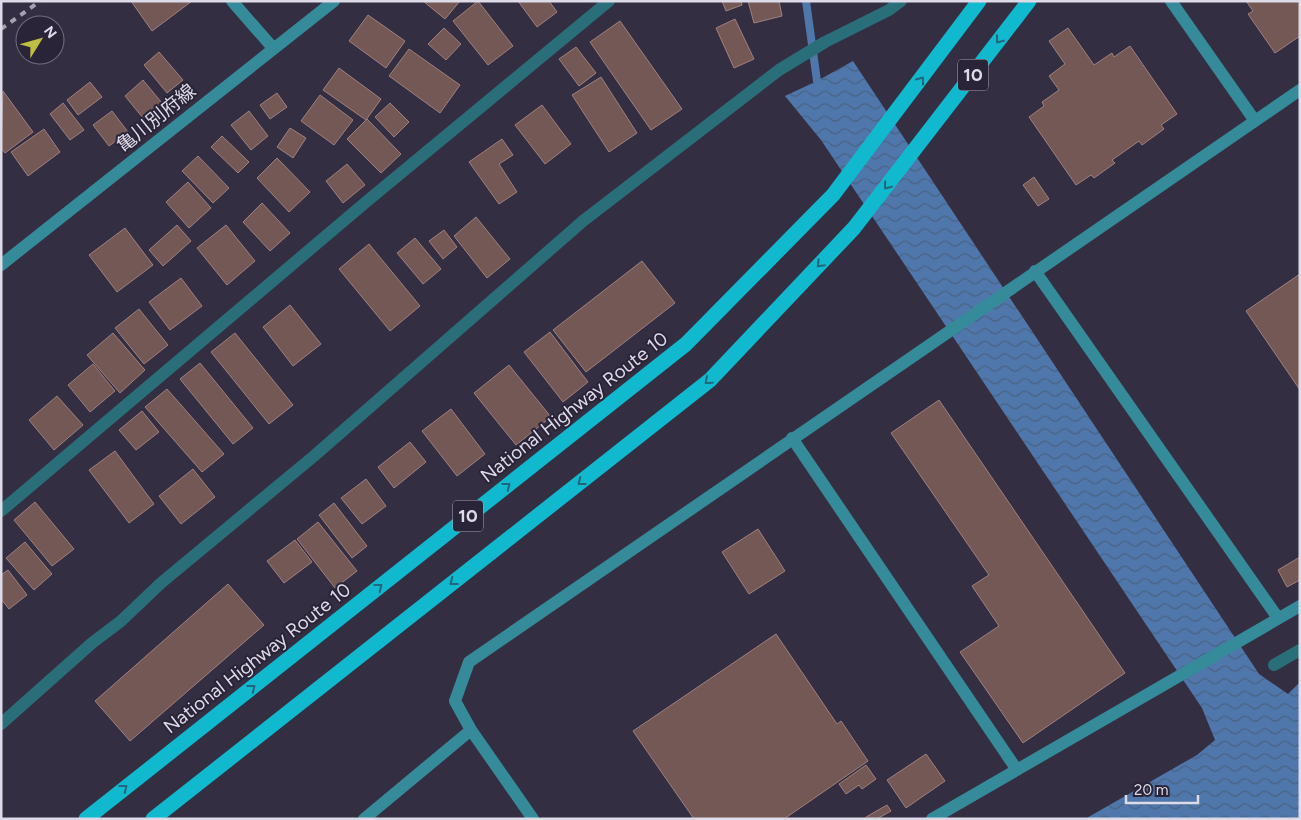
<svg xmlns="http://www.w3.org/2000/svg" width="1301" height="820" font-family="Figtree,'Noto Sans JP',sans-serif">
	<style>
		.water { fill: url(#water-waves) }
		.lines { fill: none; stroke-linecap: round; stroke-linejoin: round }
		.stream { stroke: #4f77ab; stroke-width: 8 }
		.building { fill: #745856; stroke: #9f807e }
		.street { stroke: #2a6e79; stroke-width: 12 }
		.secondary { stroke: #358b99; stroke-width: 12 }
		.highway { stroke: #11b9cf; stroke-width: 15 }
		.rail { stroke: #a5a1b2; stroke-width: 4; stroke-dasharray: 6 6; stroke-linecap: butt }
		.oneway { stroke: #1f677c }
		.labels { text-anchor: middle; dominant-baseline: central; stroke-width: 4; stroke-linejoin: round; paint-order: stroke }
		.shield { fill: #2a2439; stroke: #a8a4b4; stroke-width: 1 }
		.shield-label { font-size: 18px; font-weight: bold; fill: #dedbe9 }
		.street-label { font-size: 19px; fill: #dedbe9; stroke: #2a2439 }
	</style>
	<defs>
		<pattern id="water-waves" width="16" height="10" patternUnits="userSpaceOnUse" patternTransform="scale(1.25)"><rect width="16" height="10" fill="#4f77ab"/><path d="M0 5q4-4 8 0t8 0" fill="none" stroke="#4a6283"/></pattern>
	</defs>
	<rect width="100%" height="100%" fill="#342e43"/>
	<path class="water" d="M853,61L1259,674L1288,694L1300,682V819H1085L1197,755L1215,740L1202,708L821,140L785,96L817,81Z"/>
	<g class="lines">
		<path class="stream" d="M806,1L817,81"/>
	</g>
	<path class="building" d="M131,1H192L152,31Z
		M423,1H460L445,19Z
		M478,1L513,46L488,65L453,21Z
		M518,1H549L557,12L537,27Z
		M722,1H741L742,5L726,11Z
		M748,1H779L782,16L754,23Z
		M1246,1H1300V36L1275,53L1248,14L1253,11Z
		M368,15L405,41L386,68L349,41Z
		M735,19L754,59L734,68L716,28Z
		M620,21L682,109L651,130L590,42Z
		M444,28L461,44L446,60L428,44Z
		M1068,28L1094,65L1112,53L1114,57L1130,46L1177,114L1161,125L1164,129L1142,145L1139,141L1112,160L1115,163L1094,178L1091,175L1076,185L1029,117L1044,106L1042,102L1059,90L1049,76L1065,64L1049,41Z
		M576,47L596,73L579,86L559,59Z
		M409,49L460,85L440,113L389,76Z
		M159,52L183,80L167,93L144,65Z
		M339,68L381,99L366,120L323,90Z
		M601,77L637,133L609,152L572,95Z
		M143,80L162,103L143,118L125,96Z
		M90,82L102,97L78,115L67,100Z
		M3,91L33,132L5,153L1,148Z
		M277,93L287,107L270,119L260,105Z
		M320,95L353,120L334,145L301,121Z
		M63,103L84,130L70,140L50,114Z
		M390,103L409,122L394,137L375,117Z
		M542,105L571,144L545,164L515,125Z
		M112,111L128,132L109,146L93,125Z
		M249,111L268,136L251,150L231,125Z
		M367,119L401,154L381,173L347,139Z
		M290,128L306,138L293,158L277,147Z
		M44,129L60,152L28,176L11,152Z
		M222,136L249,162L238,173L211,147Z
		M502,139L513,155L499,164L517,192L499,204L469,162Z
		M198,156L229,188L213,203L182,171Z
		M277,158L310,192L289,212L257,178Z
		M347,164L365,185L343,203L326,181Z
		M1034,177L1049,199L1038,206L1023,185Z
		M188,182L211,208L189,228L166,202Z
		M262,203L290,233L270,251L243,222Z
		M476,217L510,259L487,278L454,236Z
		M177,225L191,241L163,266L149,250Z
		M226,225L255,261L227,285L197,248Z
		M125,228L153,265L117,292L89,255Z
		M444,230L457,247L443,259L429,241Z
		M415,238L441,269L423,284L397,253Z
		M369,244L420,306L390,331L339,269Z
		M642,261L675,303L586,372L553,330Z
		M1300,274V390L1246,311Z
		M181,278L202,306L170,330L149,302Z
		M290,305L321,344L293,366L263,327Z
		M139,309L168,345L144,364L115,328Z
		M550,332L588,382L563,402L524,352Z
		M113,333L145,370L120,393L87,355Z
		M235,333L293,405L269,424L211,352Z
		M200,363L253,428L233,444L180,379Z
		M93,364L115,391L90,412L68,385Z
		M509,365L551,417L516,445L474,393Z
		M167,389L224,454L202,472L145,407Z
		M57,396L83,425L54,450L29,420Z
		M939,400L1125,673L1023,743L960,652L999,626L972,586L989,575L891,433Z
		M451,409L485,454L457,476L422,431Z
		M142,411L159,432L136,450L119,430Z
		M410,442L426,462L394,488L378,467Z
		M115,451L154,504L129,523L89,470Z
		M193,469L215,497L181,524L159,496Z
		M366,479L386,506L362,524L341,498Z
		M35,502L74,549L52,566L14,520Z
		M334,503L367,546L352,558L319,515Z
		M318,522L357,571L335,588L297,539Z
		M758,529L785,571L749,594L722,552Z
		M295,540L312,562L284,583L267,561Z
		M25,542L52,574L34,590L6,558Z
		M1300,557V580L1287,587L1278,570Z
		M8,570L27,595L9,609L1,599V575Z
		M228,584L264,625L130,741L95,701Z
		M776,634L837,724L841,721L868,761L784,819H694L633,731Z
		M926,754L945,781L906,808L887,780Z
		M866,765L876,779L862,789L859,785L846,794L839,784Z
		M887,805L891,811L877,819H867L866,817Z"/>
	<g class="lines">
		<path class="street" d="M1,511L366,202L609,1
			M1274,665L1300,650
			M1,724L92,643L121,621L161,583L314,456L583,221L779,70L825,42L889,10L901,1"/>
		<path class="secondary" d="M232,1L273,48
			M1171,1L1255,121
			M1,265L334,1
			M1035,271L1278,618
			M792,438L1017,770
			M364,819L471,730
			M533,819L471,730L455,701L469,662L1300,90
			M932,819L1300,606"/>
		<path class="highway" d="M86,819L686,344L833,195L979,1
			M153,819L710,380L854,228L1029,1"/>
		<path class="rail" d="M1,29L40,1"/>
	</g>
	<defs><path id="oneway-chevron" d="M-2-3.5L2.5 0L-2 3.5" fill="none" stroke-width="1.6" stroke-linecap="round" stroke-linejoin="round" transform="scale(1.25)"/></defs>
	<g class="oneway">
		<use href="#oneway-chevron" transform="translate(999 40) rotate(127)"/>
		<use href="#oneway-chevron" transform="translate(921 80) rotate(-54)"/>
		<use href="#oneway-chevron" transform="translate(887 186) rotate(129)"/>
		<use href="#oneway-chevron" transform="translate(820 264) rotate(134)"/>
		<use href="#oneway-chevron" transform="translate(708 381) rotate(139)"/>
		<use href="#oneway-chevron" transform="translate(581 482) rotate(142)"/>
		<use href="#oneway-chevron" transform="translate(507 486) rotate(-38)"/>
		<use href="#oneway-chevron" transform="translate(453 582) rotate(142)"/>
		<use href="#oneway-chevron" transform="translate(379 587) rotate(-38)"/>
		<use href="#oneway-chevron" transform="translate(252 688) rotate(-38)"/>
		<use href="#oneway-chevron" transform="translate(124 788) rotate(-38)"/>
	</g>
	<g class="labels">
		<g class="shield">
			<rect x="958" y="59.5" width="30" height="31" rx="4"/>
			<rect x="453" y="500.5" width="30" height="31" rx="4"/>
		</g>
		<g class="shield-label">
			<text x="973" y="75">10</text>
			<text x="468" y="516">10</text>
		</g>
		<g class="street-label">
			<text transform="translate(156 118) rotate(-39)">亀川別府線</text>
			<text transform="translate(574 407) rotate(-38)">National Highway Route 10</text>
			<text transform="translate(257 658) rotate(-38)">National Highway Route 10</text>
		</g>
	</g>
	<rect width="1301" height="820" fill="none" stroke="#dedbe9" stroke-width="5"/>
	<g transform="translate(40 40) rotate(53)"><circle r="24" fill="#2a2439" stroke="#726d7f"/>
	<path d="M0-4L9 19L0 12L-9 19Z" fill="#bebe42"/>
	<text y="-8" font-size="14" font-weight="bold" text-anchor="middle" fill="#dedbe9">N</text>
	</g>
	<path d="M1126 795v8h72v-8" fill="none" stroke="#dedbe9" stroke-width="2.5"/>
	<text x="1134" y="795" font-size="15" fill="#dedbe9" stroke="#2a2439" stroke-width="4" paint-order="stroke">20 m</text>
</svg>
